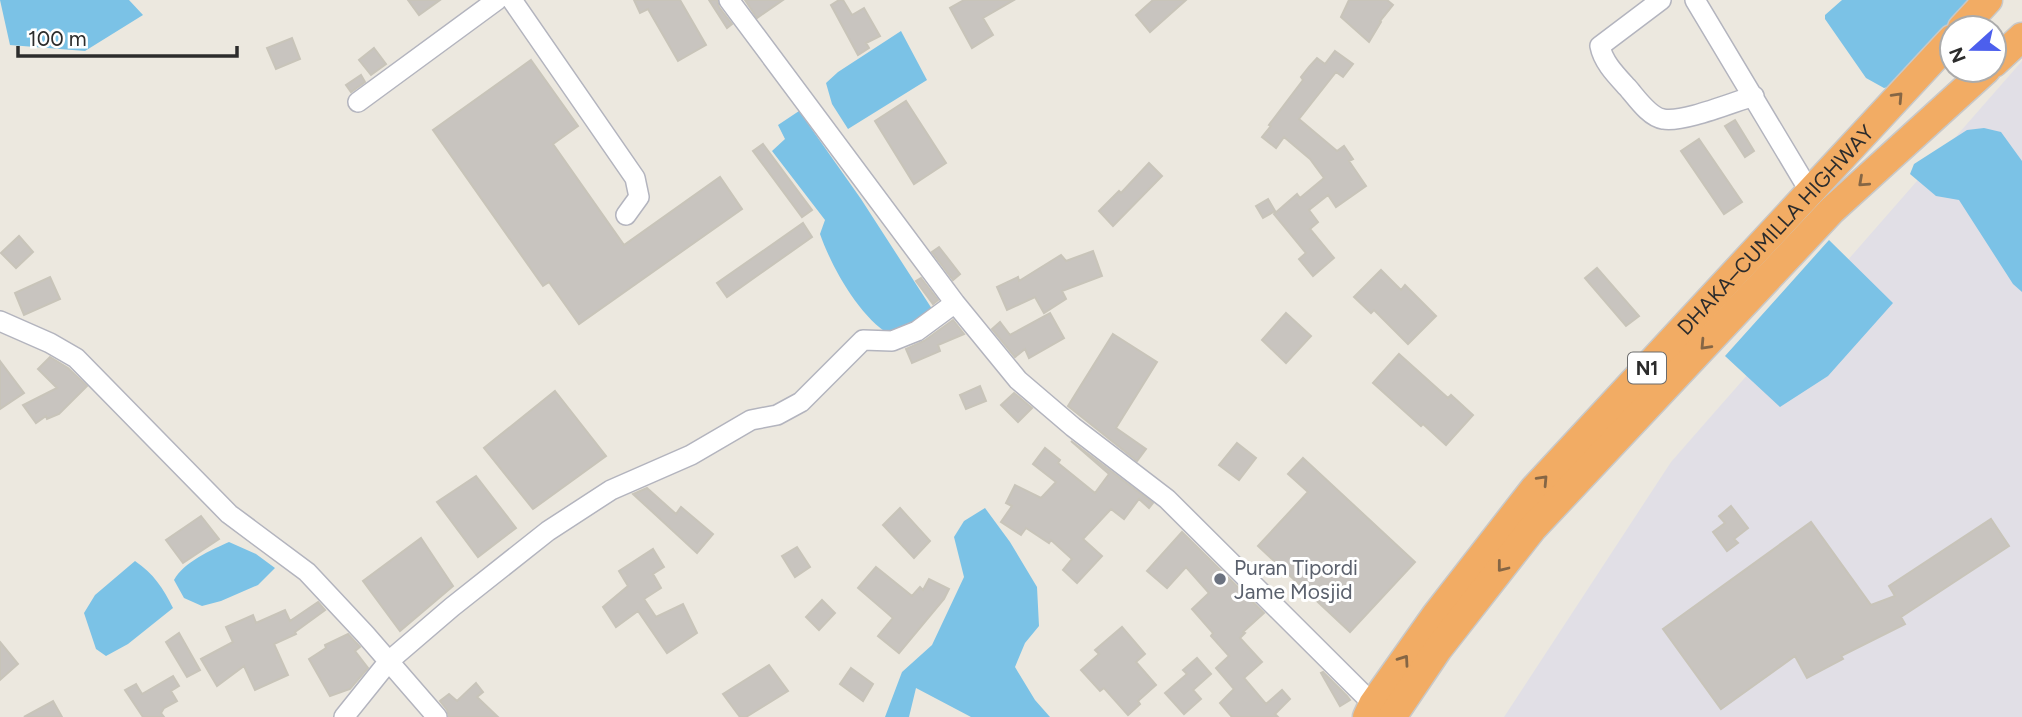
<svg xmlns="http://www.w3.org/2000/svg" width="2022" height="717" font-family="Figtree,sans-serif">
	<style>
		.industrial { fill: #e1dfe6 }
		.water { fill: #7bc2e6 }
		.building { fill: #c8c4bf; stroke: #c8c4b9; stroke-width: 2 }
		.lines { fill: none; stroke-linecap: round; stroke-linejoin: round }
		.minor-casing { stroke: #b3b4be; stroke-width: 22 }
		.highway-casing { stroke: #c8c8c8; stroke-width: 31 }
		.minor { stroke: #fff; stroke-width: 19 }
		.highway { stroke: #f2ac64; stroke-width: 28 }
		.oneway { stroke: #856645 }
		.worship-dot { fill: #6b7280; stroke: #fff; stroke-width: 2.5 }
		.labels { text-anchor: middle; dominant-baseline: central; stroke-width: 6; stroke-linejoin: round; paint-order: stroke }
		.shield { fill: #fff; stroke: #6b6b6b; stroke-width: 2 }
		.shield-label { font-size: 19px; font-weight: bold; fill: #2c2c2c }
		.street-label { font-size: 21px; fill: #2c2c2c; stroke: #fff }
		.worship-label { font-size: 21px; fill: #5b616d; stroke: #fff; text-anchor: start }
	</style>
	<rect width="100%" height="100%" fill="#ece8df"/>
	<path class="industrial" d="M2022,61V717H1504L1671,462Z"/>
	<path class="water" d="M0,0H129L143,15L85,51L10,45Z
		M1842,0H1976L1892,86L1884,88L1866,78L1825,19V15Z
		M901,31L927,80L848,129L832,104L826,83L838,72Z
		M799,111L861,199L934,312L890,335C859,316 832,268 820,234L825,220L772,151L785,139L778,125Z
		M1984,128L2001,132L2022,161V292L2013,284L1959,200L1936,196L1910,174L1914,164L1967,130Z
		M1829,240L1893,303L1828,376L1780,407L1725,356Z
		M985,508L1010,542L1037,587L1039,626L1025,643L1015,667L1035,700L1050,717H971L916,688L909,717H885L902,672L932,645L964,577L954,537L964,521Z
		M229,542L256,554L275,568L258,585L221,601L202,606L184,598L174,580C184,562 211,550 229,542Z
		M135,561C154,574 163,588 173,608L128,644L106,656L96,649L84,613L95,595Z"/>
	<path class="building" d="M408,0H440L419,15Z
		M634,0H680L706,45L678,61L648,9L640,13Z
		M709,0H717L719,7L732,24L727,28Z
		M745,0H783L757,18Z
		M839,0H843L852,15L864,8L880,36L866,43L869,48L858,55L831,5Z
		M964,0H1014L983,18L993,35L972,48L950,8Z
		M1153,0H1186L1150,32L1136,15Z
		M1349,0H1387L1393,5L1380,21L1381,22L1369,42L1341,17Z
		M292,38L300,59L276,69L267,48Z
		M374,48L386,64L371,75L359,60Z
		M1335,51L1353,64L1343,77L1336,72L1299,119L1337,151L1344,146L1353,159L1349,161L1366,186L1336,207L1328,195L1309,210L1318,222L1310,229L1334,258L1313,276L1299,259L1306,253L1274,214L1297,194L1300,198L1324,178L1310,159L1284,137L1276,148L1262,137L1271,126L1269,125L1303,80L1301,77L1309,67L1317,58L1325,64Z
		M531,60L578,126L553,144L624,245L720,177L742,209L579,324L549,282L543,286L433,130Z
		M361,75L365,82L351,92L346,85Z
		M906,101L946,163L914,184L875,121Z
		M1735,120L1754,151L1745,157L1725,126Z
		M1699,139L1742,202L1724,214L1681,151Z
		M763,144L812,210L802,217L753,151Z
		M1149,163L1162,176L1113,226L1099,211L1119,191L1121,193Z
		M1268,199L1275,211L1263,218L1256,206Z
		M803,223L812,237L727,297L717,283Z
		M19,236L33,252L16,268L1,253Z
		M939,247L960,274L953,280L932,252Z
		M1093,251L1102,276L1062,291L1066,299L1044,313L1035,297L1007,310L997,287L1018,277L1019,281L1061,255L1066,261Z
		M1597,268L1639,316L1626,326L1585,278Z
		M1381,270L1401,290L1405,285L1436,316L1408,344L1374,310L1371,313L1354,297Z
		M50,277L60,299L24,315L15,293Z
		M921,278L938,300L933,304L916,281Z
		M1050,313L1064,338L1029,358L1025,349L1015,357L992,329L1000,322L1010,335Z
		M1286,313L1311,336L1286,363L1262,340Z
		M953,320L964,334L938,345L940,351L912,363L906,349L924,341Z
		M1113,334L1157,362L1116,428L1146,449L1137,461L1068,406Z
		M1399,354L1448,398L1451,395L1473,415L1446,445L1423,424L1421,426L1373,383Z
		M50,357L68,368L87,386L59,414L47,419L46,416L36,423L23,405L57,388L38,369Z
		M0,361L24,393L0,409Z
		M980,386L986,401L966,409L960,395Z
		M555,391L606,456L533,509L484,448Z
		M1014,393L1032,408L1018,422L1001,405Z
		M1071,441L1153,503L1149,508L1139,499L1124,519L1111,509L1083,539L1102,556L1077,583L1063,570L1072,559L1051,540L1049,543L1026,528L1021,535L1001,522L1012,506L1006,503L1015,485L1041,498L1056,482L1033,464L1045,448L1060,460L1058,463L1095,493L1109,474Z
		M1237,443L1256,458L1239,480L1219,465Z
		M1303,458L1415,562L1350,632L1258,546L1308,492L1288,474Z
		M476,476L516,528L478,557L437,502Z
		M647,488L676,514L681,507L713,534L697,553L633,494Z
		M1731,506L1748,528L1734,539L1738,543L1727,551L1713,532L1725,523L1719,516Z
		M900,508L930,541L914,558L883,525Z
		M201,516L219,539L183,563L166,540Z
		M1991,519L2009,546L1901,617L1905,624L1841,656L1843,659L1807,678L1795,656L1721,709L1663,629L1811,522L1871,605L1895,596L1889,586Z
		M1182,532L1264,613L1243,632L1245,633L1240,638L1262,662L1244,678L1266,704L1282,690L1290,699L1275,714L1278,717H1232L1220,703L1234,689L1216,668L1229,656L1211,636L1213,633L1192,609L1209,593L1186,567L1167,588L1147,571Z
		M421,538L453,586L400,631L363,581Z
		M797,547L810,567L795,577L782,556Z
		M653,549L664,567L653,574L661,588L644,599L656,617L683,604L697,633L667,653L638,611L616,627L603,607L628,586L619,571Z
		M876,567L912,596L920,587L923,590L929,579L949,589L944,599L899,653L878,636L893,618L858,588Z
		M822,600L835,613L819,630L806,617Z
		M318,602L325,610L295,632L296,634L274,644L288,675L255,690L244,666L217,686L201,659L233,642L226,627L253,615L256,623L285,610L290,621Z
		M1122,627L1145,654L1136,662L1156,685L1138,701L1140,704L1128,715L1104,688L1100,691L1081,670L1099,654L1095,650Z
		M179,633L200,670L187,677L166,642Z
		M348,634L360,647L355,651L368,668L350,689L330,696L309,659L326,648L325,645Z
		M0,642L18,664L0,680Z
		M1197,658L1211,674L1193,690L1201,699L1184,714L1165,693L1187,674L1183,670Z
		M769,665L788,691L746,717H740L723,694Z
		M851,668L873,684L863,701L840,684Z
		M1323,672L1347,696L1350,700L1340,706L1321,673Z
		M173,676L179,686L171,691L177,701L164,708L161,713L164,717H143L125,690L136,684L142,694Z
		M476,683L483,692L477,697L498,717H449L447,710L440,701L449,694L457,701Z
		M53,701L62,717H24Z"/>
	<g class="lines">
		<g class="minor-casing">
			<path id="minor" d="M512,0L635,178L639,197L626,215
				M729,0L955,303L1018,380L1073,427L1167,499L1373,704
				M1661,0L1600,46C1603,62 1616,75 1627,87C1636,97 1649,117 1663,119C1683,123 1733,102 1754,96
				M1695,0L1810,192
				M358,102L497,0
				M0,321L50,343L76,358L229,514L307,572L365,634L437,717
				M344,717L389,661L452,607L548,531L611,490L691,455L751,420L777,415L801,402L863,340L892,341L917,331L955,303"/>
		</g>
		<g class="highway-casing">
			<g id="highway">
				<path d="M1962,28L1988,0"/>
				<path d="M1994,63L2022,37"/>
				<path id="s1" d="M1367,717L1373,704L1436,615L1534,489L1952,39"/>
				<path d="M1392,717L1438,649L1532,529L1832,210L1986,70"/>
			</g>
		</g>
		<use href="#minor" class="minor"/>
		<use href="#highway" class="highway"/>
	</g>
	<defs><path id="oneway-chevron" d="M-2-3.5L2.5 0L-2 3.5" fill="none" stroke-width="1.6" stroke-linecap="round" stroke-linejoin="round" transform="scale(1.75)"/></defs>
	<g class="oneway">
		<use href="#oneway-chevron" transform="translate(1898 97) rotate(-47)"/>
		<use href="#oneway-chevron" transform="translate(1863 182) rotate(138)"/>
		<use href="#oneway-chevron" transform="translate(1705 345) rotate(133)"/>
		<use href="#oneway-chevron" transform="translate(1543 480) rotate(-47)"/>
		<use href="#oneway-chevron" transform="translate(1502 567) rotate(128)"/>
		<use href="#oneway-chevron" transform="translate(1404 660) rotate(-55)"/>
	</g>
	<circle class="worship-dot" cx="1220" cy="579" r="7"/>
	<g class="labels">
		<rect class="shield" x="1628" y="352.5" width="38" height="31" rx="5"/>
		<g class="shield-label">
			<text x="1647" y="368">N1</text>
		</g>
		<g class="street-label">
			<text stroke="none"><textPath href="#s1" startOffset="637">DHAKA–CUMILLA HIGHWAY</textPath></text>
		</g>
		<g class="worship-label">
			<text x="1234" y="567">Puran Tipordi<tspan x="1234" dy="24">Jame Mosjid</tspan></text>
		</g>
	</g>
	<g transform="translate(1973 49) rotate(249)"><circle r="33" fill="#ffffff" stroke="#ababab" stroke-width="2"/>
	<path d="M0-5L12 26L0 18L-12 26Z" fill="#4c5fed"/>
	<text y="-10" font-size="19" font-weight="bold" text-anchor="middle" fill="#2c2c2c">N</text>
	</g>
	<path d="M18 46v10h219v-10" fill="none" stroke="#2c2c2c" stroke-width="3.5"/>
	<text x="28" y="46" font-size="21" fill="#2c2c2c" stroke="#ffffff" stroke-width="5" paint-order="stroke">100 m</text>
</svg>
